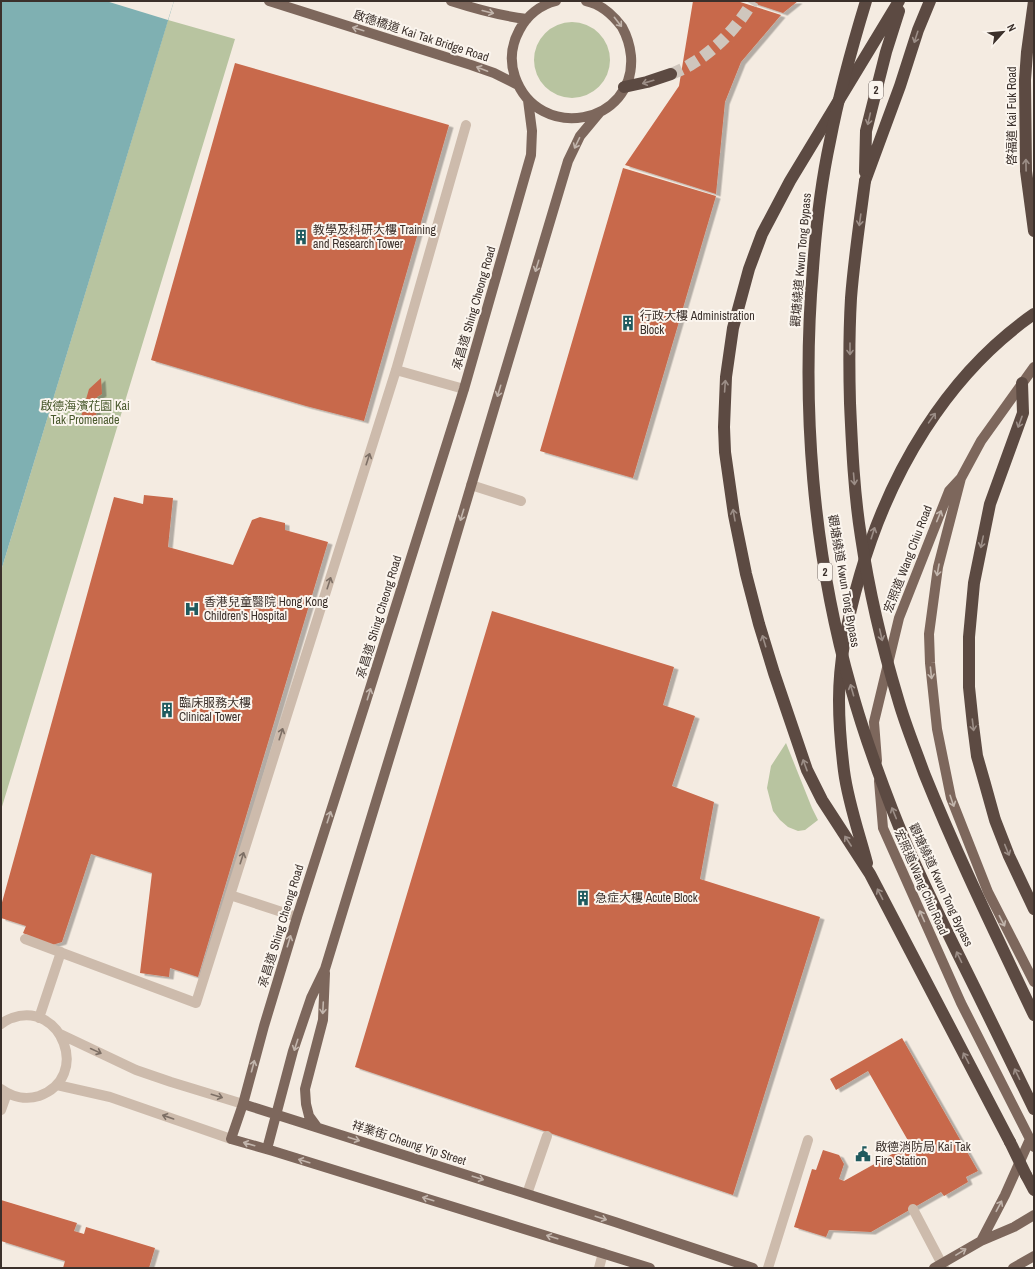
<svg xmlns="http://www.w3.org/2000/svg" width="1035" height="1269" font-family="'Archivo Narrow','Noto Sans TC',sans-serif">
	<style>
		.green { fill: #b8c4a0 }
		.water { fill: #7fb0b2 }
		.pier { fill: #f4ebe1 }
		.building { fill: #c8694b; filter: url(#shadow) }
		.lines { fill: none; stroke-linecap: round; stroke-linejoin: round }
		.highway-tunnel { stroke: #cfc6bd; stroke-width: 12; stroke-dasharray: 12 6; stroke-linecap: butt }
		.minor { stroke: #cdbbac; stroke-width: 10 }
		.major { stroke: #7d675c; stroke-width: 10 }
		.highway { stroke: #5c4a42; stroke-width: 12 }
		.highway-bridge { stroke: #5c4a42; stroke-width: 12 }
		.oneway { stroke: #c2b5ac }
		.oneway2 { stroke: #9c8e87 }
		.oneway3 { stroke: #7d6f65 }
		.labels { text-anchor: middle; dominant-baseline: central; stroke-width: 4; stroke-linejoin: round; paint-order: stroke }
		.shield { fill: #fbf5ee; stroke: #756b66; stroke-width: 1 }
		.shield-label { font-size: 11px; font-weight: bold; fill: #3b302b }
		.street-label { font-size: 12px; fill: #3b302b; stroke: #fbf5ee }
		.poi-label { font-size: 12px; fill: #3b302b; stroke: #fbf5ee; text-anchor: start }
		.park-label { font-size: 12px; fill: #4a5a2e; stroke: #fbf5ee }
	</style>
	<defs>
		<filter id="shadow"><feDropShadow dx="4.5" dy="2.5" stdDeviation="0" flood-color="#0004"/></filter>
	</defs>
	<rect width="100%" height="100%" fill="#f4ebe1"/>
	<path class="green" d="M168,20L235,39L1,810V571Z
		M534 60a38 38 0 1 1 76 0a38 38 0 1 1-76 0Z
		M786,743L812,808L818,820L805,830L798,831L788,827L780,820L773,811L767,788L771,766Z"/>
	<path class="water" d="M1,1H174L1,571Z"/>
	<path class="pier" d="M106,1H174L168,20Z"/>
	<path class="building" d="M693,1H737L781,15L741,62L725,102L716,194L625,165L679,86Z
		M747,1H798L783,13Z
		M235,63L449,125L364,421L306,406L151,360Z
		M623,168L716,196L633,478L540,451Z
		M101,378L102,394L97,397L96,417L80,420L89,389Z
		M144,495L173,498L168,547L233,565L252,520L260,517L285,523V530L328,542L198,977L170,968L169,977L140,973L152,873L91,854L62,942L49,946L23,933L26,926L1,918V906L114,497L143,504Z
		M492,611L674,667L663,705L695,716L672,786L714,802L700,879L820,917L733,1195L355,1067Z
		M902,1038L978,1171L966,1177L968,1182L944,1196L941,1192L871,1232L829,1230L826,1237L794,1227L812,1169L816,1170L823,1150L839,1155L844,1164L839,1179L844,1181L910,1144L868,1071L836,1090L830,1079Z
		M1,1200L77,1223L74,1231L84,1234L86,1227L155,1248L149,1268H63L65,1261L1,1241Z"/>
	<g class="lines">
		<path class="highway-tunnel" d="M671,74C678,71 686,68 693,63C718,48 738,26 753,1"/>
		<path class="minor" d="M396,370L464,389
			M471,485L521,501
			M230,895L297,917
			M25,939L196,1003L396,370L466,125
			M39,1018L61,952
			M1,1024C4,1022 8,1019 12,1018C61,1000 92,1077 39,1096C26,1100 12,1097 1,1089
			M60,1034L136,1070L171,1082L243,1104
			M57,1085L110,1097L231,1139
			M1,1110L7,1093
			M527,1194L547,1136
			M913,1209L944,1268
			M599,1268L603,1253
			M768,1268L808,1140"/>
		<path class="major" d="M269,1L471,65L494,73L518,85
			M451,1C476,9 500,16 527,19
			M556,1C524,9 504,45 515,77C538,143 636,125 631,56C630,46 627,36 622,27C613,15 601,4 586,1
			M528,100L532,131L531,155L464,389L366,701L297,917L264,1026L243,1104L231,1139L273,1151L650,1268
			M1034,367L981,441L961,478L938,567L929,634L930,663L937,729L951,798L988,892L1034,982
			M877,761L874,722L899,618L949,491L961,478
			M879,781L883,828L961,1003L1034,1147
			M243,1104L615,1222L753,1268
			M317,1127L309,1116L306,1104L305,1089L323,1020L325,973
			M267,1149L293,1051L311,998L325,969L411,687L568,161L580,136L600,112
			M981,1241L1005,1195L1030,1139
			M934,1268L981,1241L1014,1227L1034,1215
			M1013,1268L1034,1256"/>
		<path class="highway" d="M899,1L790,181L762,234L749,269L733,328L726,377L724,427L725,452L734,515L746,574L759,624L774,673L807,770L822,800L870,874L1010,1142
			M1034,1L1027,52L1025,80L1026,171L1034,231
			M624,87L647,82L671,74
			M865,172L866,131L886,52L899,11
			M865,181L900,86L918,30L930,1
			M1022,383L1023,413L990,504L974,583L969,637V687L973,725L977,756L985,784L995,820L1009,856L1034,909
			M867,863C859,833 848,802 844,771C841,747 839,723 839,700C839,657 848,616 860,575C889,474 946,375 1034,314
			M1026,1175L1034,1190"/>
		<path class="highway-bridge" d="M866,1C852,47 839,94 830,141C821,183 816,226 813,268C801,407 813,554 851,688C862,729 877,770 892,809C911,858 934,905 957,952C983,1004 1008,1056 1034,1109
			M865,181C860,220 854,259 851,298C849,333 849,368 850,403C852,448 854,493 861,537C869,591 882,646 898,699C905,724 915,748 924,773C957,855 996,935 1034,1015
			M1010,1142L1026,1175"/>
	</g>
	<defs><path id="oneway-shaft" d="M-6 0H5M1.5-3L5.5 0L1.5 3" fill="none" stroke-width="1.6" stroke-linecap="round" stroke-linejoin="round"/></defs>
	<g class="oneway">
		<use href="#oneway-shaft" transform="translate(488 12) rotate(14)"/>
		<use href="#oneway-shaft" transform="translate(618 22) rotate(52)"/>
		<use href="#oneway-shaft" transform="translate(358 29) rotate(-163)"/>
		<use href="#oneway-shaft" transform="translate(482 69) rotate(-159)"/>
		<use href="#oneway-shaft" transform="translate(577 143) rotate(116)"/>
		<use href="#oneway-shaft" transform="translate(537 266) rotate(107)"/>
		<use href="#oneway-shaft" transform="translate(499 391) rotate(107)"/>
		<use href="#oneway-shaft" transform="translate(462 515) rotate(107)"/>
		<use href="#oneway-shaft" transform="translate(939 516) rotate(-68)"/>
		<use href="#oneway-shaft" transform="translate(938 570) rotate(100)"/>
		<use href="#oneway-shaft" transform="translate(931 673) rotate(84)"/>
		<use href="#oneway-shaft" transform="translate(369 694) rotate(-73)"/>
		<use href="#oneway-shaft" transform="translate(952 801) rotate(71)"/>
		<use href="#oneway-shaft" transform="translate(329 817) rotate(-72)"/>
		<use href="#oneway-shaft" transform="translate(922 916) rotate(-114)"/>
		<use href="#oneway-shaft" transform="translate(1002 921) rotate(63)"/>
		<use href="#oneway-shaft" transform="translate(289 941) rotate(-73)"/>
		<use href="#oneway-shaft" transform="translate(323 1008) rotate(93)"/>
		<use href="#oneway-shaft" transform="translate(296 1045) rotate(108)"/>
		<use href="#oneway-shaft" transform="translate(253 1066) rotate(-75)"/>
		<use href="#oneway-shaft" transform="translate(354 1139) rotate(18)"/>
		<use href="#oneway-shaft" transform="translate(249 1144) rotate(-164)"/>
		<use href="#oneway-shaft" transform="translate(304 1161) rotate(-163)"/>
		<use href="#oneway-shaft" transform="translate(478 1178) rotate(18)"/>
		<use href="#oneway-shaft" transform="translate(428 1199) rotate(-163)"/>
		<use href="#oneway-shaft" transform="translate(999 1206) rotate(-62)"/>
		<use href="#oneway-shaft" transform="translate(601 1218) rotate(18)"/>
		<use href="#oneway-shaft" transform="translate(552 1237) rotate(-163)"/>
		<use href="#oneway-shaft" transform="translate(961 1252) rotate(-31)"/>
	</g>
	<g class="oneway2">
		<use href="#oneway-shaft" transform="translate(916 37) rotate(108)"/>
		<use href="#oneway-shaft" transform="translate(648 82) rotate(164)"/>
		<use href="#oneway-shaft" transform="translate(869 119) rotate(103)"/>
		<use href="#oneway-shaft" transform="translate(1026 165) rotate(-91)"/>
		<use href="#oneway-shaft" transform="translate(860 220) rotate(98)"/>
		<use href="#oneway-shaft" transform="translate(850 349) rotate(90)"/>
		<use href="#oneway-shaft" transform="translate(725 386) rotate(-86)"/>
		<use href="#oneway-shaft" transform="translate(932 418) rotate(-55)"/>
		<use href="#oneway-shaft" transform="translate(1020 422) rotate(110)"/>
		<use href="#oneway-shaft" transform="translate(854 479) rotate(85)"/>
		<use href="#oneway-shaft" transform="translate(734 515) rotate(-100)"/>
		<use href="#oneway-shaft" transform="translate(873 533) rotate(-72)"/>
		<use href="#oneway-shaft" transform="translate(982 542) rotate(102)"/>
		<use href="#oneway-shaft" transform="translate(881 635) rotate(77)"/>
		<use href="#oneway-shaft" transform="translate(764 641) rotate(-107)"/>
		<use href="#oneway-shaft" transform="translate(852 690) rotate(-106)"/>
		<use href="#oneway-shaft" transform="translate(973 725) rotate(83)"/>
		<use href="#oneway-shaft" transform="translate(805 765) rotate(-110)"/>
		<use href="#oneway-shaft" transform="translate(894 813) rotate(-112)"/>
		<use href="#oneway-shaft" transform="translate(848 841) rotate(-123)"/>
		<use href="#oneway-shaft" transform="translate(1007 850) rotate(68)"/>
		<use href="#oneway-shaft" transform="translate(880 894) rotate(-117)"/>
		<use href="#oneway-shaft" transform="translate(959 957) rotate(-116)"/>
		<use href="#oneway-shaft" transform="translate(966 1058) rotate(-118)"/>
		<use href="#oneway-shaft" transform="translate(1017 1074) rotate(-116)"/>
	</g>
	<g class="oneway3">
		<use href="#oneway-shaft" transform="translate(368 459) rotate(-72)"/>
		<use href="#oneway-shaft" transform="translate(329 583) rotate(-72)"/>
		<use href="#oneway-shaft" transform="translate(281 734) rotate(-72)"/>
		<use href="#oneway-shaft" transform="translate(242 858) rotate(-72)"/>
		<use href="#oneway-shaft" transform="translate(96 1051) rotate(25)"/>
		<use href="#oneway-shaft" transform="translate(217 1096) rotate(17)"/>
		<use href="#oneway-shaft" transform="translate(168 1117) rotate(-161)"/>
	</g>
	<defs>
		<g id="building-bare" transform="scale(1.2)"><path d="M-4-6H4V6H1V3H-1V6H-4ZM-2.5-4.3h1.7v1.8h-1.7ZM.8-4.3h1.7v1.8H.8ZM-2.5-1h1.7V.8h-1.7ZM.8-1h1.7V.8H.8Z" fill="#1f5a5e" stroke="#fbf5ee" stroke-width="2.5" paint-order="stroke"/></g>
		<g id="hospital-bare" transform="scale(1.2)"><path d="M-5-5h3v3.5h4V-5h3V5h-3V1.5h-4V5h-3Z" fill="#1f5a5e" stroke="#fbf5ee" stroke-width="2.5" paint-order="stroke"/></g>
		<g id="civic-bare" transform="scale(1.2)"><path d="M-.6-6.5H3V-4.5H.6V-3L4-1V1h2V6H-6V1h2V-1L-.6-3ZM-1.2 2.5V6h2.4V2.5Z" fill="#1f5a5e" stroke="#fbf5ee" stroke-width="2.5" paint-order="stroke"/></g>
	</defs>
	<g fill-rule="evenodd">
		<use href="#building-bare" x="301" y="237"/>
		<use href="#building-bare" x="628" y="323"/>
		<use href="#hospital-bare" x="192" y="609"/>
		<use href="#building-bare" x="167" y="710"/>
		<use href="#building-bare" x="583" y="898"/>
		<use href="#civic-bare" x="863" y="1154"/>
	</g>
	<g class="labels">
		<g class="shield">
			<rect x="869" y="81" width="14" height="18" rx="3"/>
			<rect x="818" y="563" width="14" height="18" rx="3"/>
		</g>
		<g class="shield-label">
			<text x="876" y="90">2</text>
			<text x="825" y="572">2</text>
		</g>
		<g class="street-label">
			<text transform="translate(421 36) rotate(18)">啟德橋道 Kai Tak Bridge Road</text>
			<text transform="translate(1012 116) rotate(-90)">啓福道 Kai Fuk Road</text>
			<text transform="translate(801 260) rotate(-85)">觀塘繞道 Kwun Tong Bypass</text>
			<text transform="translate(474 308) rotate(-74)">承昌道 Shing Cheong Road</text>
			<text transform="translate(908 559) rotate(-69)">宏照道 Wang Chiu Road</text>
			<text transform="translate(844 581) rotate(80)">觀塘繞道 Kwun Tong Bypass</text>
			<text transform="translate(379 617) rotate(-73)">承昌道 Shing Cheong Road</text>
			<text transform="translate(921 882) rotate(66)">宏照道 Wang Chiu Road</text>
			<text transform="translate(941 885) rotate(65)">觀塘繞道 Kwun Tong Bypass</text>
			<text transform="translate(281 926) rotate(-73)">承昌道 Shing Cheong Road</text>
			<text transform="translate(409 1143) rotate(18)">祥業街 Cheung Yip Street</text>
		</g>
		<g class="poi-label">
			<text x="313" y="230">教學及科研大樓 Training<tspan x="313" dy="14">and Research Tower</tspan></text>
			<text x="640" y="316">行政大樓 Administration<tspan x="640" dy="14">Block</tspan></text>
			<text x="204" y="602">香港兒童醫院 Hong Kong<tspan x="204" dy="14">Children's Hospital</tspan></text>
			<text x="179" y="703">臨床服務大樓<tspan x="179" dy="14">Clinical Tower</tspan></text>
			<text x="595" y="898">急症大樓 Acute Block</text>
			<text x="875" y="1147">啟德消防局 Kai Tak<tspan x="875" dy="14">Fire Station</tspan></text>
		</g>
		<g class="park-label">
			<text x="85" y="406">啟德海濱花園 Kai<tspan x="85" dy="14">Tak Promenade</tspan></text>
		</g>
	</g>
	<rect width="1035" height="1269" fill="none" stroke="#3b302b" stroke-width="4"/>
	<g transform="translate(1003 32) rotate(63)" stroke="#fbf5ee" stroke-width="3" paint-order="stroke">
	<path d="M0-3L7 15L0 10L-7 15Z" fill="#3b302b"/>
	<text y="-6" font-size="11" font-weight="bold" text-anchor="middle" fill="#3b302b">N</text>
	</g>
</svg>
